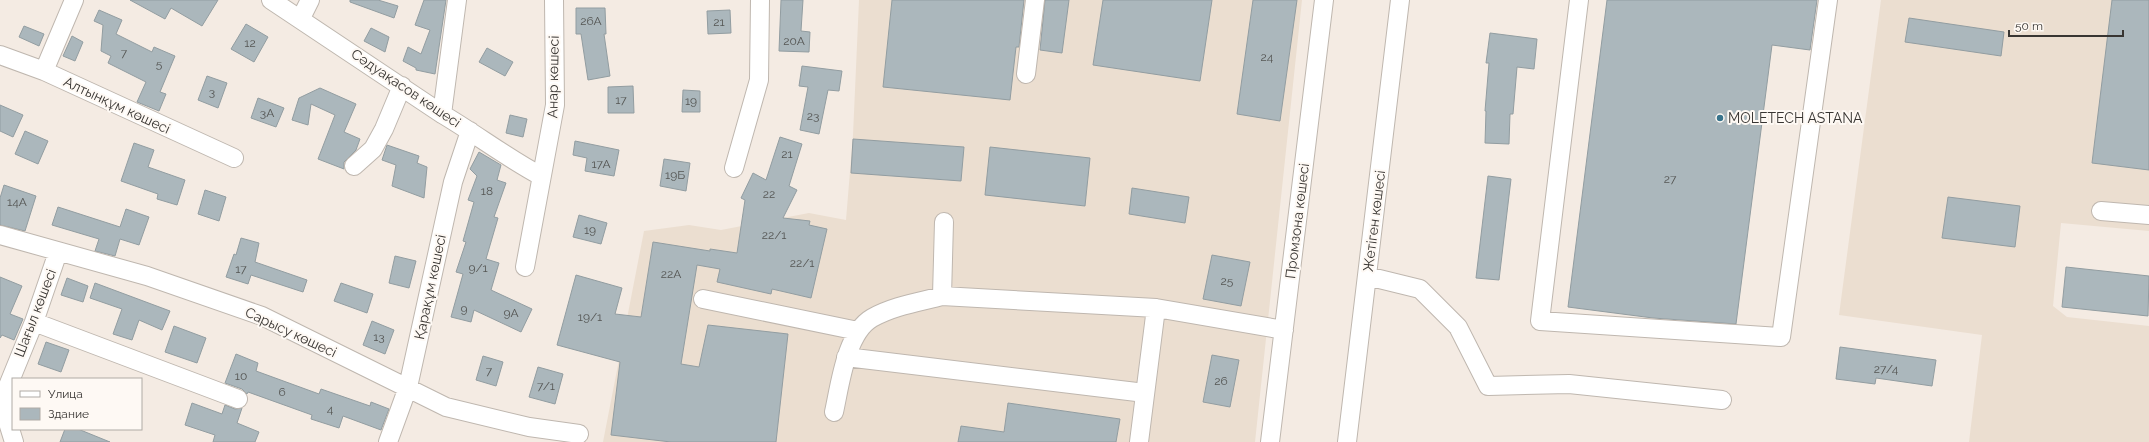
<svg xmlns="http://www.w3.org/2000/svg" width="2149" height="442" font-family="Raleway,sans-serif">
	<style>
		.built { fill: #ebded0 }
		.building { fill: #abb7bc; stroke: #929da1 }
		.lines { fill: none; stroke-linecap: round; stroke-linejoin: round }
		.minor-casing { stroke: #bfb7af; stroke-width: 20 }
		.minor { stroke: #fff; stroke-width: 18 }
		.poi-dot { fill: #39748c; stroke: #fef9f4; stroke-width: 1.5 }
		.labels { text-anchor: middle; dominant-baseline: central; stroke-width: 4; stroke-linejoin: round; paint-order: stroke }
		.number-label { font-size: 12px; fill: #555654 }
		.street-label { font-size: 14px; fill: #383532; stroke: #fef9f4 }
		.poi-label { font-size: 14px; fill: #383532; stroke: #fef9f4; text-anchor: start }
	</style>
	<rect width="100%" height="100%" fill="#f4ebe3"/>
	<path class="built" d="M859,0H1302L1255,442H603L644,231L689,225L721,230L809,213L846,220L853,135Z
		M1881,0H2149V231L2061,223L2053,306L2067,317L2149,326V442H1969L1982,335L1839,315Z"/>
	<path class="building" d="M130,0H218L202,26L171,8L165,19Z
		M350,0H378L398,6L394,18L350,2Z
		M424,0H446L435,74L416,70V68L403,61L408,47L421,54L430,30L415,25Z
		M781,0H803L801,31L810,32L809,52L779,51Z
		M892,0H1024L1019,47H1016L1010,100L883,87Z
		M1045,0H1069L1062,53L1040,50Z
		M1103,0H1212L1200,81L1093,65Z
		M1253,0H1297L1280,121L1237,114Z
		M1607,0H1817L1810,50L1772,45L1736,324L1653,318L1568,307Z
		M2112,0H2149V170L2092,163Z
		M576,8H605L606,34H604L610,76L588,80L581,34H576Z
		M99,10L122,20L116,34L152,52L154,47L175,56L160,92L166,94L159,111L137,102L146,82L108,63L111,56L101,51L103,25L94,21Z
		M730,10L731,33L708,34L707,11Z
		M1909,18L2004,32L2001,56L1905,42Z
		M246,24L268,37L254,62L231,49Z
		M24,26L44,34L39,46L19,37Z
		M371,28L389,37L385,52L364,41Z
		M1490,33L1537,39L1534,69L1517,67L1513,114H1510L1509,144L1485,143L1486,111H1485L1489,63H1486Z
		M72,36L83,42L75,61L63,56Z
		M487,48L513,62L505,76L479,62Z
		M802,66L842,71L839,91L828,90L819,134L800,130L808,87L799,86Z
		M207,76L227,83L218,108L198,100Z
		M633,86L634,113H608V87Z
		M320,88L356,104L344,132L360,139L356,150L344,162V169L318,159L335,115L311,104L308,125L292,120L299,98Z
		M683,90L700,91V112H682Z
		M258,98L284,108L276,127L251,118Z
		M0,105L23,115L13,137L0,131Z
		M510,115L527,119L523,137L506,133Z
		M25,131L48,141L38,164L15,154Z
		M780,137L802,144L789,186L797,190L783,218L810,221L809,225L827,229L811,298L772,289L771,294L717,282L720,269L697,265L681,364L699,367L708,325L788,334L776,442H671L611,435L620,362L557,345L576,275L622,288L615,314L641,317L653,242L710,251V249L737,253L745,200L741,198L753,173L766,180Z
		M853,139L964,147L961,181L851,173Z
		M575,141L619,150L614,176L585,171L587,158L573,155Z
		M134,143L154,150L148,167L185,180L177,205L157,199L158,194L121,181Z
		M387,145L419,156L417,163L427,167L424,198L392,186L396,165L382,160Z
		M990,147L1090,158L1085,206L985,195Z
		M479,152L501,165L497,180L506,183L494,217L498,218L486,259L499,263L491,290L532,309L521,332L474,310L471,322L451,317L463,274L456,272L466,242L463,241L474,202L468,200L477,176L470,169Z
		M664,159L690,163L686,191L660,186Z
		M1488,176L1511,179L1499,280L1476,278Z
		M4,185L36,196L25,231L0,225V198Z
		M1132,188L1189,197L1185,223L1129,214Z
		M205,190L226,197L219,221L198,214Z
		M1948,197L2020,206L2015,247L1942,238Z
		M58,207L120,227L126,209L149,217L139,245L120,239L115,256L95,251L99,239L52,225Z
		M579,215L607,223L601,244L573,237Z
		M241,238L259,243L255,262L307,280L303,292L251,275L248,284L226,277L234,254L236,255Z
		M1212,255L1250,262L1241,306L1203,299Z
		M395,256L416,261L409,288L389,283Z
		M2066,267L2149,276L2148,316L2062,307Z
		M0,277L22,286L10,314L23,319L14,340L2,335L0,338Z
		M67,278L88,286L83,302L61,295Z
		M95,283L170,311L162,330L139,320L132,340L113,334L122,309L90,298Z
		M341,283L373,294L367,313L334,301Z
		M372,321L394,330L385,354L363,345Z
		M174,326L206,338L197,363L165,352Z
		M46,342L69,350L61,372L38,364Z
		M1840,347L1936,360L1932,386L1876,378L1875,384L1836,379Z
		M236,354L258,363L256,371L319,394L321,389L370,406L371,402L389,409L381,430L343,416L339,428L311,419L312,415L248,392L247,394L242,389L225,383Z
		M1212,355L1239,360L1230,407L1203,402Z
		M483,356L503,362L496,386L476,380Z
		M538,367L563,374L555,404L529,397Z
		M192,403L222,414L225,405L235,409L242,408L237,423L259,432L255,442H213L215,435L185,425Z
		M1008,403L1120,419L1116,442H958L961,426L1004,432Z
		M65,429H78L110,442H60Z"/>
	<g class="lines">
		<g class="minor-casing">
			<path id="minor" d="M271,0L442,114C476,134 507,158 541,176
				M1579,0L1540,321L1781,337L1828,0
				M301,18L310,0
				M0,55L44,71L234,158
				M44,71L74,0
				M1026,74L1035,0
				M442,114L457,0
				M354,166L373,149L384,129L402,86
				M734,168L759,80L760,0
				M2101,211L2149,215
				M944,222L942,296L1156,308L1284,330
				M0,235L147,276L262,316L446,407L529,427L579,434
				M525,267L555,105L554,0
				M1367,276L1420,289L1458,327L1488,386L1569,384L1722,400
				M703,299L858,331
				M34,322L238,399
				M846,357L1145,393
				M834,412C840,385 846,333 872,318C893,306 919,302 942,296
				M14,442L5,413L3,398L34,322L58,252
				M388,442L408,387L453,182L470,131
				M1139,442L1156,308
				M1270,442L1324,0
				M1347,442L1400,0"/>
		</g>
		<use href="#minor" class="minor"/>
	</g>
	<circle class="poi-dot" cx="1720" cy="118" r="4"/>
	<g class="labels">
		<g class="number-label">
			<text x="591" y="21">26А</text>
			<text x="719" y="22">21</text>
			<text x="794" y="41">20А</text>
			<text x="250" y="43">12</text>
			<text x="124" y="53">7</text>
			<text x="1267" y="57">24</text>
			<text x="159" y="64">5</text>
			<text x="212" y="92">3</text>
			<text x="621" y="100">17</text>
			<text x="691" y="101">19</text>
			<text x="267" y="113">3А</text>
			<text x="813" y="116">23</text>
			<text x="787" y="154">21</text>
			<text x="601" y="164">17А</text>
			<text x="675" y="175">19Б</text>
			<text x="1670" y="179">27</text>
			<text x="487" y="191">18</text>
			<text x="769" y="194">22</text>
			<text x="17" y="202">14А</text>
			<text x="590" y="230">19</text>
			<text x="774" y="235">22/1</text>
			<text x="802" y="263">22/1</text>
			<text x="478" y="268">9/1</text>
			<text x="241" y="269">17</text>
			<text x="671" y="274">22А</text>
			<text x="1227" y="281">25</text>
			<text x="464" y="309">9</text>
			<text x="511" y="313">9А</text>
			<text x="590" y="317">19/1</text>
			<text x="379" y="337">13</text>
			<text x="1886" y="369">27/4</text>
			<text x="489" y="371">7</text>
			<text x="241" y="376">10</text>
			<text x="1221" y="381">26</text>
			<text x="546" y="386">7/1</text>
			<text x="282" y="392">6</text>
			<text x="330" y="409">4</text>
		</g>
		<g class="street-label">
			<text transform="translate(553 77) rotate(-89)">Анар көшесі</text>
			<text transform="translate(406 88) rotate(34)">Сәдуақасов көшесі</text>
			<text transform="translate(117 105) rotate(25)">Алтынқұм көшесі</text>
			<text transform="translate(1297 221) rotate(-83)">Промзона көшесі</text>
			<text transform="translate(1374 221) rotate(-83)">Жетіген көшесі</text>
			<text transform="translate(430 287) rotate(-78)">Қарақұм көшесі</text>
			<text transform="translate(35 313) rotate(-69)">Шағыл көшесі</text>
			<text transform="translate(291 332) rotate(25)">Сарысу көшесі</text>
		</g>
		<g class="poi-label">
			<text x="1728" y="118">MOLETECH ASTANA</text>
		</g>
	</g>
	<rect x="12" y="378" width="130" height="52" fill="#fef9f4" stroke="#afaba6"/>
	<rect x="20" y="391" width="20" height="6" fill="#ffffff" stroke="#afaba6"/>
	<text x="48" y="398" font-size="12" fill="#383532">Улица</text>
	<rect x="20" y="408" width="20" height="12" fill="#abb7bc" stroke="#afaba6"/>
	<text x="48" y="418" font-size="12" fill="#383532">Здание</text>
	<path d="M2009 30v6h114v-6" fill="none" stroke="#383532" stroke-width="2"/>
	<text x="2015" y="30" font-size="12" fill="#383532" stroke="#fef9f4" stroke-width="3" paint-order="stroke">50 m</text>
</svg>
